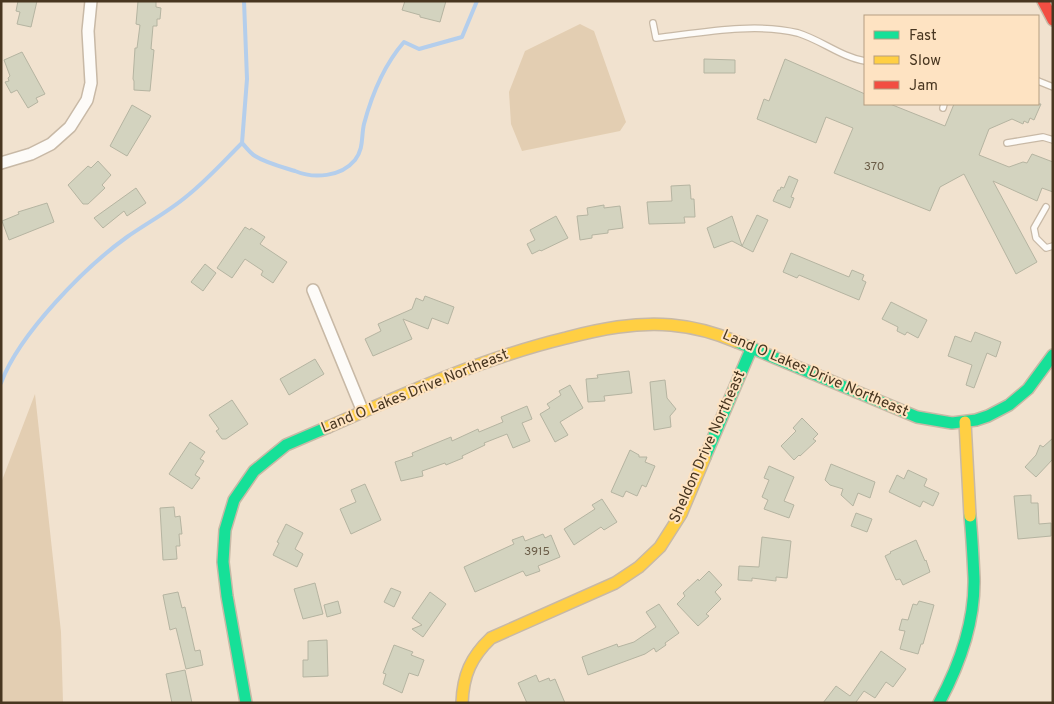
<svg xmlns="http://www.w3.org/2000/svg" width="1054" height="704" font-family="Overpass,sans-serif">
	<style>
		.green { fill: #e3ceb2 }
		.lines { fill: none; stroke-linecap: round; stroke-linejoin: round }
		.stream { stroke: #b4ceec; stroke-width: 4 }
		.building { fill: #d3d3bf; stroke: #b5b4a1 }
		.lane-casing { stroke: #c8b9a6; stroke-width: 8 }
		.street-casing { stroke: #c8b9a6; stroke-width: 14 }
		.fast-casing { stroke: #c8b9a6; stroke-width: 14 }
		.slow-casing { stroke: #c8b9a6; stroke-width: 14 }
		.jam-casing { stroke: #c8b9a6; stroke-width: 14 }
		.lane { stroke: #fdfbf8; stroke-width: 5.5 }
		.street { stroke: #fdfbf8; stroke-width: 11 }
		.fast { stroke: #16e098; stroke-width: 11 }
		.slow { stroke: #ffcf43; stroke-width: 11 }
		.jam { stroke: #f24e42; stroke-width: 11 }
		.labels { text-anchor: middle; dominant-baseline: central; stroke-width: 4; stroke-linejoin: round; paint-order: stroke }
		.number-label { font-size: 12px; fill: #6b5d48 }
		.street-label { font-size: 15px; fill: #483620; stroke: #fee3c2 }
	</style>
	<rect width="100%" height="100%" fill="#f1e2cf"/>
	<path class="green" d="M580,24L594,31L626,122L620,131L522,151L511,124L509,92L525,51Z
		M35,394L61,632L63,703H1V483Z"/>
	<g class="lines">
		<path class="stream" d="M242,143C246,147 250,153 255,156C266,163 282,167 295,171C314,179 341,177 355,160C364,148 361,137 364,124C372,94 384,65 404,42L419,49L462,37L477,1
			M1,383C19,334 85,267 127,237C147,223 168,212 187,196C207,180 224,161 242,143L247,79L244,1"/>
	</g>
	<path class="building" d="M18,1H37L31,27L17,24L20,12L16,11Z
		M138,1H156V7L161,8L160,19H157V26H153L151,49L154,50L150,91L134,90V81L133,79L135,48H137L140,25L136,24Z
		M405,1H446L440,22L420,17V15L402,10Z
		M22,52L45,94L36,98L38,102L28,108L17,90L11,93L5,82L9,81L8,78L10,76L4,60Z
		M704,59L735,60V73H704Z
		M785,59L865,94V104H890L945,126L954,104H1041L1034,120L1030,118L1028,123L1024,121L1023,124L1012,119L989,129L979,155L1009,167L1023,162L1027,163L1032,154L1053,162V192L1042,188L1037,201L993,181L1037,262L1016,274L964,174L940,187L930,211L834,173L853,128L826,117L816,143L757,119L764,99L769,101Z
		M132,105L151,116L127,156L110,146Z
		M98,161L111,175L102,185L105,188L88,204H83L68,185L88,166L91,168Z
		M789,176L798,180L791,197L794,198L790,208L773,201L778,190H780L781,187L784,188Z
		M690,185L691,199H694L695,217H684L685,223L649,224L647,202L672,201L671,186Z
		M136,188L146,203L127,216L124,211L103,228L94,218Z
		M47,203L54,222L9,240L2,221L19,214L18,212Z
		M604,205V208L620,206L623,228L608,230V233L592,235V238L580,240L577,216L588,215L587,208Z
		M757,215L768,220L753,252L732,241L714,248L707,228L732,216L742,246Z
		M556,216L568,238L541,251L540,250L532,254L527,244L535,240L530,230Z
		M245,227L250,230L251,228L265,237L260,244L287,262L273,283L261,275L263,271L245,259L232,278L217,268Z
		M791,253L849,277L852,270L864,275L862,280L866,282L859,300L799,275L797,278L783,272Z
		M205,264L216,273L203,291L191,282Z
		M425,296L454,307L448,324L432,318L428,329L403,319L412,339L373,356L365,339L381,331L378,324L412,309L416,298L423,301Z
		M891,302L927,320L918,338L907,332L905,335L897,331L898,327L882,319Z
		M975,332L1001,342L996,357L987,353L974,388L966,385L972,365L948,356L955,336L971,342Z
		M315,359L324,374L289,395L280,379Z
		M629,371L632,393L604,396L605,401L588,402L586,379L598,378L597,375Z
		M665,380L667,398L676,409L670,416L671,427L654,430L650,382Z
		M570,385L583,408L560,422L568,435L555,442L540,414L550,408L547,404L561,395L559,391Z
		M232,400L248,424L226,439H222L216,431L219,429L209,415Z
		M527,406L532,419L522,423L530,441L513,448L507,434L484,443L485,445L462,456L463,458L446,465L445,463L422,471L423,476L401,481L395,462L413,456L412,453L451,437L452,441L478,429L479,432L503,422L501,417Z
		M802,418L818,434L813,439L816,441L800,456L799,455L794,460L781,446L796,431L793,428Z
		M1053,438V459L1036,477L1025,467L1036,455L1040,445L1043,447Z
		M190,442L205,452L200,459L204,461L195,475L200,478L192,489L169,474Z
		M630,450L639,455V457H647L645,462L655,466L646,487L642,485L637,496L626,491L623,497L611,492Z
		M831,464L875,482L870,498L858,493L853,506L841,495L843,489L830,485L825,480Z
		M769,466L794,477L784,501L794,505L789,518L764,509L768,500L762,497L769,480L764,478Z
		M908,470L927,479L924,486L939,493L933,506L923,501L920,507L889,492L897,475L904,479Z
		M365,484L381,520L351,534L340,509L356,502L351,490Z
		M1031,495V503H1038L1039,524L1051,523V536L1018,539L1014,496Z
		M602,499L617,522L604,530L601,527L574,545L564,529L595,509L592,505Z
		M174,507L175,517L180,516L182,534H179L180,546H176L177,559L163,560L160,508Z
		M856,513L872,519L867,532L851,526Z
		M286,524L303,533L295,549L303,554L297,567L273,555L279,543L277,542Z
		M543,534L545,538L551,535L560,557L538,566L540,571L526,576L523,571L475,592L464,567L514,544L512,540L523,536L525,541Z
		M762,537L791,541L787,578L776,577V581L752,578V581L738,580L739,566L759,567Z
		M916,540L925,561L926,560L930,572L903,585L900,579L896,580L885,556L891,553L890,552Z
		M709,571L722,585L715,592L721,599L706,614L709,616L698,626L677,604L685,596L683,593L698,579L699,581Z
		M315,583L323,614L303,619L294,589Z
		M391,588L401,592L394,607L384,602Z
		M178,592L182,608L185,607L195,651L200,650L203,665L186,669L176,628L170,630L163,595Z
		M430,592L446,604L423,637L412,629L422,625L412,618Z
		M338,601L341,613L327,617L324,605Z
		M919,601L934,605L923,644H921L918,654L900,649L905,631L899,630L902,619L908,620L913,604L917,605Z
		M659,604L679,633L665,643L666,645L656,652L654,648L645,654L588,675L582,657L617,644L618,647L634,642L656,627L646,612Z
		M327,640L328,676L303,677V660H308V641Z
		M394,645L413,652L411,655L424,660L418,676L409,673L402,693L383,684L386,674L383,673Z
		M881,651L906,669L893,687L886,682L875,698L864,691L856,702L858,703H823L836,686L850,696Z
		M185,670L192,703H172L166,674Z
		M536,675L539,682L549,678L550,681L555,679L565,703H527L518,683Z"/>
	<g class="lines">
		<g class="lane-casing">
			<path id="lane" d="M653,23L656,38C699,33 755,22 798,33C821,40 841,57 865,61
				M1038,81L1053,87
				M943,108L944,104
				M1007,143L1043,137L1053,140
				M1046,207L1034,228L1036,238L1046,248L1053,246"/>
		</g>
		<g class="street-casing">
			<path id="street" d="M1,163L31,154L51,144L70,127L87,100L91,83L88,31L91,1
				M313,290L363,412"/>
		</g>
		<g class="fast-casing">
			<path id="fast" d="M737,342L917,417L952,423L976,420L988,416L1009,405L1028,389L1053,355
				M705,457L752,347
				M246,703L227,596L223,562L225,530L234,500L254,471L286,445L328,427
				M939,703C960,664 975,623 974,578C973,557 972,536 970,516"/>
		</g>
		<g class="slow-casing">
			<path id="slow" d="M965,422L970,516
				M328,427C406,393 483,358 566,338C600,329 635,322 671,325C694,327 716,333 737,342
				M462,703C463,675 471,657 491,638L615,583L639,567L660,547L681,514L705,457"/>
		</g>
		<g class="jam-casing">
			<path id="jam" d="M1043,1L1053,20"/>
		</g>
		<use href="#lane" class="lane"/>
		<use href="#street" class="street"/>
		<use href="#fast" class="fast"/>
		<use href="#slow" class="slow"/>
		<use href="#jam" class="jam"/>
	</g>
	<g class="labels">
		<g class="number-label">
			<text x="874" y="167">370</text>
			<text x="537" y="552">3915</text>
		</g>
		<g class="street-label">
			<text transform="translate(815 374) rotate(23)">Land O Lakes Drive Northeast</text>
			<text transform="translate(415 392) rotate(-22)">Land O Lakes Drive Northeast</text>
			<text transform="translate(708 447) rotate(-66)">Sheldon Drive Northeast</text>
		</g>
	</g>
	<rect width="1054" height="704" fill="none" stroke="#483620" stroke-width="5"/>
	<rect x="864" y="15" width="175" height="90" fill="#fee3c2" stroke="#b59e81"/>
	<rect x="874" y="31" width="25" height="8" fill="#16e098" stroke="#b59e81"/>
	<text x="909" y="40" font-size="15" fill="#483620">Fast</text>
	<rect x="874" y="56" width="25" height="8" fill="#ffcf43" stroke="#b59e81"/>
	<text x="909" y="65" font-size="15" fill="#483620">Slow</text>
	<rect x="874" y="81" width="25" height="8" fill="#f24e42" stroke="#b59e81"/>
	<text x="909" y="90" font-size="15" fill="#483620">Jam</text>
</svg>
